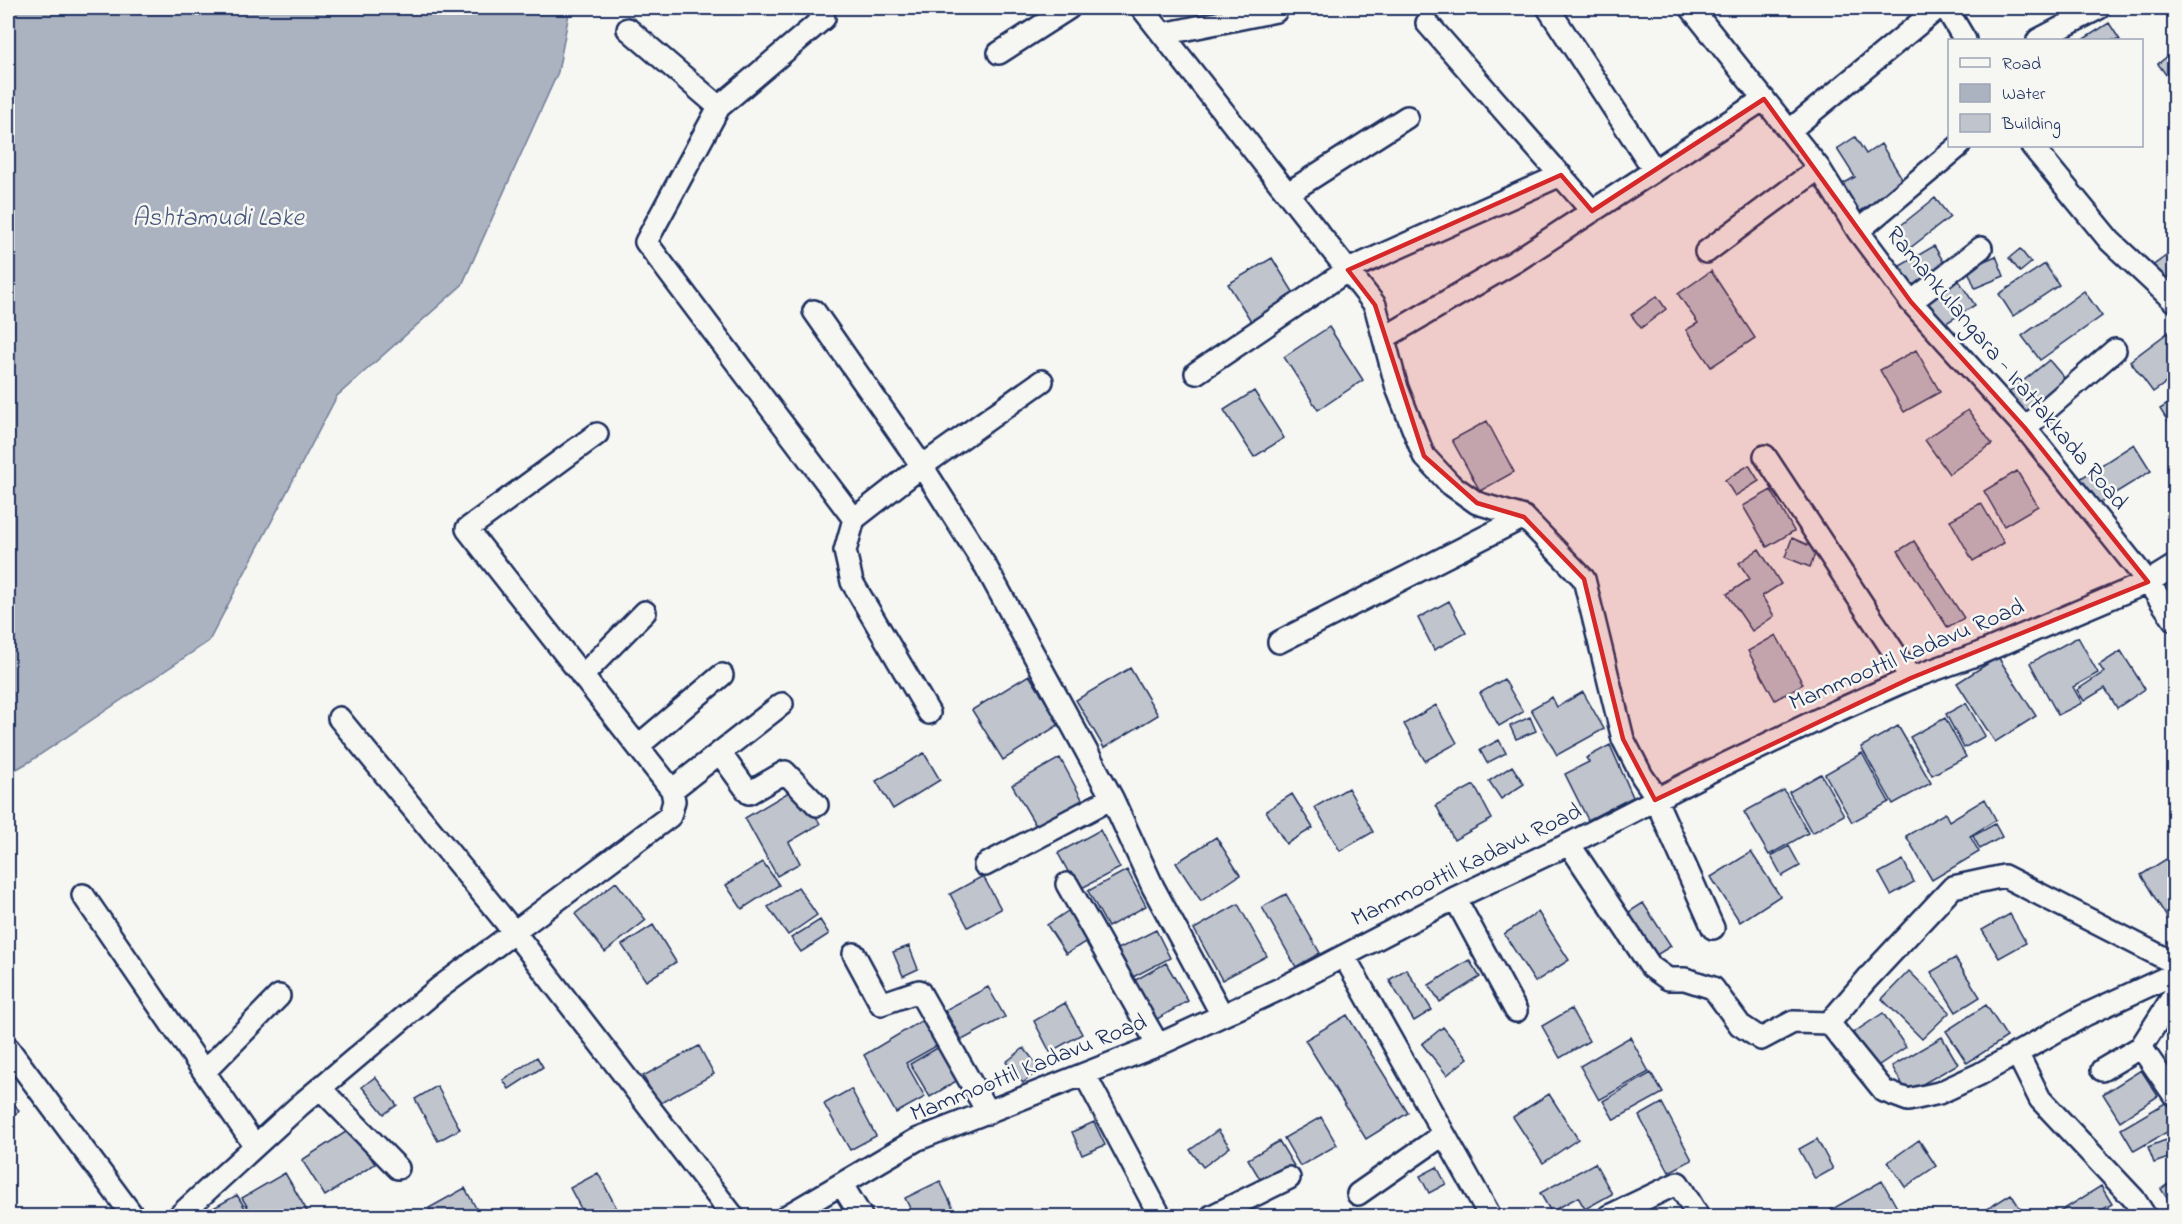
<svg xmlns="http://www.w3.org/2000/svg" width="2182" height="1224" font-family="'Indie Flower',sans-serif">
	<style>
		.water { fill: #abb2c0; stroke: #717e99; stroke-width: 1.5 }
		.building { fill: #c0c4cd; stroke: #1b2f5e; stroke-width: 1.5 }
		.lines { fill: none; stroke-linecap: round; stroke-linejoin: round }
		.street-casing { stroke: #1b2f5e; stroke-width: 26 }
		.street { stroke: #f6f6f2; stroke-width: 21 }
		.marked { fill: #d62828; fill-opacity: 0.2; stroke: #d62828; stroke-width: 4.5; stroke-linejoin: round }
		.labels { text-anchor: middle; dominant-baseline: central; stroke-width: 5; stroke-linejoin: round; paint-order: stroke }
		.street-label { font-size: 24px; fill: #1b2f5e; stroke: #f6f6f2 }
		.water-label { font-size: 26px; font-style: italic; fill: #46567b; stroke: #f6f6f2 }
	</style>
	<rect width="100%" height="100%" fill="#f6f6f2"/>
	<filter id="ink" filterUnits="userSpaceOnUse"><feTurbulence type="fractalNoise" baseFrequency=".0167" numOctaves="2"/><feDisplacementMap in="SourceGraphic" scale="12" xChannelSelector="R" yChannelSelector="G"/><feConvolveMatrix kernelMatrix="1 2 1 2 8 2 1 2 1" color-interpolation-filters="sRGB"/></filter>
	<g filter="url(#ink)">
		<path class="water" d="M8,8H570L558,72L462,285L337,396L209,641L29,762L8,774Z"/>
		<path class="building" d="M2109,23L2120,40H2082Z
			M2174,51V76L2170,80L2158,64Z
			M1855,137L1866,154L1881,144L1905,183L1856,214L1839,186L1855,177L1837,149Z
			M1935,198L1950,217L1910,248L1895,230Z
			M1934,246L1948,269L1910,292L1895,269Z
			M2020,249L2031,263L2020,272L2009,258Z
			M2173,251L2174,274L2162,282L2151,267Z
			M1996,256L2004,276L1975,288L1967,268Z
			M1272,258L1295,295L1251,321L1228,284Z
			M2045,264L2059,285L2013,316L1999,294Z
			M1711,271L1755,338L1711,367L1686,330L1698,323L1678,294Z
			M1955,275L1975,305L1940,327L1921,298Z
			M2084,291L2102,316L2040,360L2022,336Z
			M1657,296L1666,309L1641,328L1631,315Z
			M1329,327L1363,380L1318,410L1284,357Z
			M2174,328V377L2153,392L2130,361Z
			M1916,350L1940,392L1904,412L1880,370Z
			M2049,360L2071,386L2028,421L2006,395Z
			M1254,391L1284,438L1254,457L1224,410Z
			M2174,400V431L2160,409Z
			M1968,410L1992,444L1949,474L1925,440Z
			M1487,421L1514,472L1480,491L1452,440Z
			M2134,444L2151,471L2091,508L2075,482Z
			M1749,465L1759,481L1735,496L1725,480Z
			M2017,471L2038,506L2004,526L1984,491Z
			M1771,490L1794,531L1767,547L1743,506Z
			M1981,503L2004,543L1973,561L1950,520Z
			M1792,538L1817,549L1810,567L1785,557Z
			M1914,541L1964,618L1948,628L1898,551Z
			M1759,549L1781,584L1762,596L1774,616L1752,631L1727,594L1750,579L1739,563Z
			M1449,601L1466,633L1434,650L1418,618Z
			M1776,635L1803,684L1775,700L1748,651Z
			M2078,637L2098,673L2073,687L2082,703L2058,715L2030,663Z
			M2121,651L2145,689L2117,708L2105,688L2084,701L2077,690L2104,672L2099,665Z
			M1998,657L2036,716L1995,742L1957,683Z
			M1130,668L1158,715L1104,748L1076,700Z
			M1029,675L1060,724L1003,760L972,710Z
			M1504,679L1523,712L1499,726L1480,693Z
			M1583,692L1604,729L1557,755L1531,709L1552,697L1557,707Z
			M1966,703L1985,736L1964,748L1946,714Z
			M1436,705L1457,743L1425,761L1404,724Z
			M1530,717L1536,731L1516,739L1510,726Z
			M1945,718L1966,757L1932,775L1910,737Z
			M1898,726L1931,783L1893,804L1861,747Z
			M1499,740L1506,753L1487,763L1480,750Z
			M1610,745L1633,797L1588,820L1565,774L1589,762L1586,758Z
			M924,753L940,780L893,809L876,781Z
			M1862,753L1889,802L1852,822L1825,774Z
			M1060,758L1083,801L1036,826L1012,785Z
			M1512,766L1524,784L1501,799L1489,781Z
			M1821,774L1844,815L1812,833L1789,792Z
			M1474,785L1492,819L1454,840L1436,805Z
			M799,786L820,824L789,842L800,863L777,876L745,818Z
			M1348,788L1373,832L1340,851L1315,807Z
			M1784,790L1808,833L1769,855L1744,812Z
			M1292,794L1313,828L1286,844L1266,811Z
			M1985,799L1996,820L1970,836L1979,852L1932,880L1906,836L1945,813L1949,821Z
			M1995,824L2002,837L1980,849L1973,836Z
			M1100,830L1120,868L1078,890L1058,853Z
			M1216,837L1240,875L1201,901L1176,863Z
			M1789,846L1800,866L1782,876L1771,856Z
			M1751,852L1780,896L1740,922L1711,877Z
			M2174,854V929L2141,875Z
			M1903,860L1914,882L1891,895L1879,873Z
			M763,862L779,885L742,909L726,885Z
			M1127,870L1146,906L1108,927L1088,891Z
			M983,876L1001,909L968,927L950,894Z
			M616,882L646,920L605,952L575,914Z
			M798,887L817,915L788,935L768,907Z
			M1286,894L1320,953L1296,967L1262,907Z
			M1643,903L1671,946L1642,964L1615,921Z
			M1238,904L1267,956L1222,980L1194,929Z
			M1071,909L1090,939L1066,954L1047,925Z
			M1538,912L1569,960L1535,982L1504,934Z
			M2010,914L2026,943L1999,958L1982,930Z
			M820,920L829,934L801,952L791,938Z
			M653,925L676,962L646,981L622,945Z
			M1156,930L1170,958L1133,977L1118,949Z
			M909,946L918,969L903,976L893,952Z
			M1955,958L1980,997L1956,1012L1931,972Z
			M1469,960L1480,977L1440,1002L1429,985Z
			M1166,963L1188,1001L1152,1022L1130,983Z
			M1406,969L1432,1010L1414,1021L1389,980Z
			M1909,971L1950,1012L1922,1039L1882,999Z
			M988,987L1005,1017L962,1040L945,1010Z
			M1065,1003L1082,1034L1050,1052L1034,1021Z
			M1986,1005L2007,1037L1967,1063L1946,1031Z
			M1571,1009L1589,1041L1560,1058L1542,1026Z
			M1883,1013L1906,1047L1876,1067L1853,1033Z
			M1347,1015L1408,1113L1366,1139L1305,1040Z
			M926,1018L940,1044L906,1063L925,1097L896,1113L864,1055Z
			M1443,1027L1468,1058L1447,1075L1422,1044Z
			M1630,1037L1649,1072L1599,1100L1580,1066Z
			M1942,1037L1958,1064L1907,1093L1892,1066Z
			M699,1046L714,1074L659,1104L643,1076Z
			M939,1047L958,1080L930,1097L910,1064Z
			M1024,1048L1040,1069L1023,1083L1006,1062Z
			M537,1057L543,1067L509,1089L503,1080Z
			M2141,1070L2158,1096L2120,1121L2103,1094Z
			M1651,1073L1663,1093L1614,1120L1603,1101Z
			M375,1077L397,1105L384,1114L362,1087Z
			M437,1086L460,1129L438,1141L415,1099Z
			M851,1089L876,1136L850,1150L824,1104Z
			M8,1094L19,1111L8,1120Z
			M1549,1094L1578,1139L1543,1163L1513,1117Z
			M2167,1102L2174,1114V1128L2134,1151L2121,1129Z
			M1662,1103L1692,1160L1669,1172L1639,1116Z
			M1321,1117L1337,1145L1300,1166L1284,1138Z
			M1094,1122L1105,1145L1082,1155L1072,1132Z
			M352,1128L375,1164L325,1196L302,1160Z
			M1218,1130L1230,1147L1203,1167L1190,1150Z
			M2173,1137L2174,1156L2154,1163L2148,1147Z
			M1817,1139L1833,1169L1815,1179L1799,1149Z
			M1919,1140L1936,1166L1905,1187L1888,1162Z
			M1279,1141L1294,1166L1263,1184L1248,1159Z
			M1595,1163L1612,1194L1585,1209L1578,1197L1551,1212L1540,1193Z
			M1437,1167L1446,1184L1429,1193L1420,1176Z
			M285,1173L310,1216H253L242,1198Z
			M598,1173L616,1207L597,1216H585L570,1188Z
			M2174,1180V1209L2161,1189Z
			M940,1181L957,1216H914L905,1198Z
			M1882,1181L1900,1213L1895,1216H1820Z
			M2101,1186L2112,1204L2092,1216H2053Z
			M465,1188L477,1210L465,1216H434L429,1208Z
			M2011,1194L2025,1216H1976Z
			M237,1195L250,1216H199Z"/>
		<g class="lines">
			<g class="street-casing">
				<path id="street" d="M1142,8L1375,305L1397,388L1424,456L1450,484L1477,503L1524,517L1584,579L1623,739L1642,776L1651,789L1713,928
					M1548,8L1654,170
					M1691,8L1819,168L1858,231L1911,302L2025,428L2148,582L2174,620
					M1946,8L1965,40
					M824,18L719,107L646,242L854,519L922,466L1042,381
					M1427,23L1592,211
					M628,29L719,107
					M1163,34L1276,11
					M2038,40L2099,8
					M999,53L1069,8
					M1789,131L1938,8
					M2032,146L2110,241L2174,301
					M1288,193L1407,117
					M1858,231L1959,146
					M1706,252L1819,168
					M1911,302L1981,248
					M814,311L922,466L986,567L1112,798L1153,887L1222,1015
					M1384,338L1516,261L1764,99
					M1196,373L1348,270L1561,175
					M2025,428L2115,350
					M1765,456L1911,678
					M854,519L845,551L852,582L929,713
					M1279,642L1524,517
					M582,676L645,612
					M339,718L514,932L733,1216
					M638,746L722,675
					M720,753L749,793L785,772L817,805
					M672,790L782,704
					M1569,844L1651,967L1668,979H1685L1713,988L1740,1025L1761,1039L1793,1022L1829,1023L1884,1091L1908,1100L1939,1093L1980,1074L2085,1015L2174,974
					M985,865L1112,798
					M1067,884L1158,1045
					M83,895L255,1146
					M1455,898L1516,1011
					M854,954L881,1004L919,991L988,1113
					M1344,956L1490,1216
					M1829,1023L1867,979L1953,887L2004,876L2174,963
					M2141,1047L2174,1095
					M8,1048L133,1216
					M2017,1053L2040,1099L2134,1199L2145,1216
					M2102,1070L2141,1047L2174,995
					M204,1072L279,996
					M1085,1075L1160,1216
					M320,1088L398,1168
					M842,1185L861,1216
					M1358,1194L1444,1134
					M179,1216L300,1105L439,988L670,816L674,801L672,790L467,529L597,434
					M787,1216L916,1140L1158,1045L1282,988L1455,898L1569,844L1711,771L1832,713L1911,678L1978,654L2148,582L2174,566
					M1212,1216L1289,1178
					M1609,1216L1678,1183L1698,1216"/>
			</g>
			<use href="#street" class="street"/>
		</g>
	</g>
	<path class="marked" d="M1764,99L1911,302L2025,428L2148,582L1911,678L1655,800L1623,739L1584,579L1524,517L1477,503L1424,456L1375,305L1348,270L1561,175L1592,211Z"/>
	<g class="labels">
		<g class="street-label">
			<text transform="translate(2006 369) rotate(50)">Ramankulangara - Irattakkada Road</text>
			<text transform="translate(1907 656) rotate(-23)">Mammoottil Kadavu Road</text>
			<text transform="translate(1467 866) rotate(-26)">Mammoottil Kadavu Road</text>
			<text transform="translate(1029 1069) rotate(-22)">Mammoottil Kadavu Road</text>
		</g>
		<g class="water-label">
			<text x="218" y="219">Ashtamudi Lake</text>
		</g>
	</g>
	<rect width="2182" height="1224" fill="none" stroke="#f6f6f2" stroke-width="30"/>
	<rect x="15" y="15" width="2152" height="1194" fill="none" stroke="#1b2f5e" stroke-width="2" filter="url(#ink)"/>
	<rect x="1948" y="39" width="195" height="108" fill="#f6f6f2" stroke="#9ea6b7" stroke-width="1.5"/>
	<rect x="1960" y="58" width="30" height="9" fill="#f6f6f2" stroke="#9ea6b7" stroke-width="1.5"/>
	<text x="2002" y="69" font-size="18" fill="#1b2f5e">Road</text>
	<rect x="1960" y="84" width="30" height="18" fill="#abb2c0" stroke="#9ea6b7" stroke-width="1.5"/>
	<text x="2002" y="99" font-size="18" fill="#1b2f5e">Water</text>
	<rect x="1960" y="114" width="30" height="18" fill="#c0c4cd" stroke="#9ea6b7" stroke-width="1.5"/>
	<text x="2002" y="129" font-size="18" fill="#1b2f5e">Building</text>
</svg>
